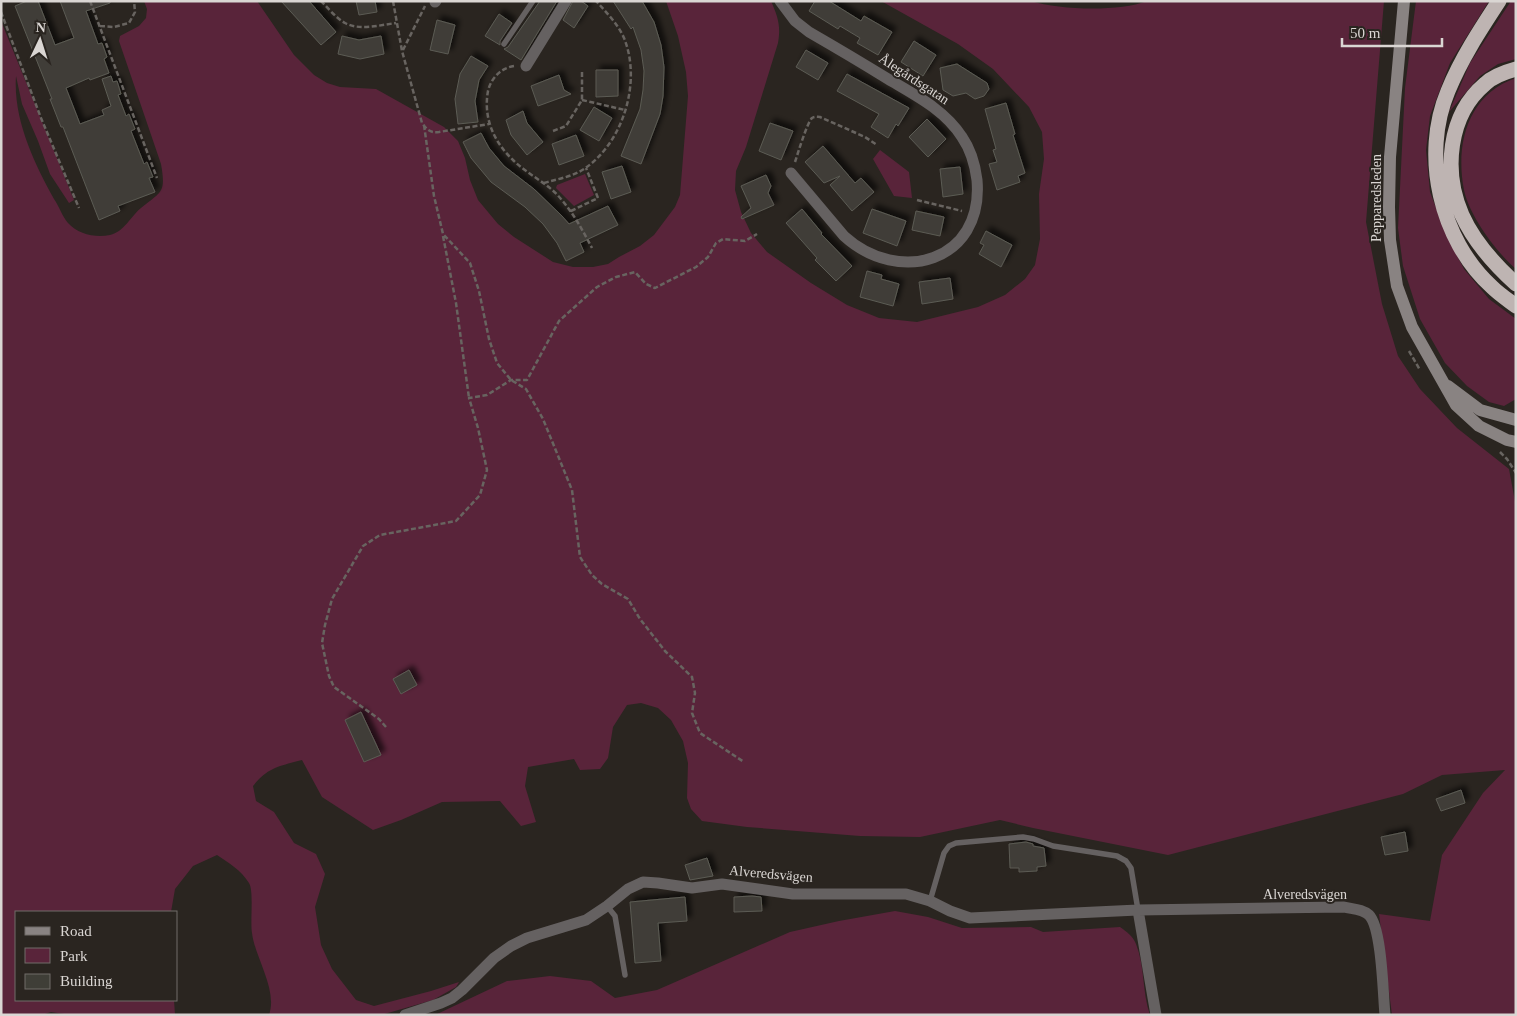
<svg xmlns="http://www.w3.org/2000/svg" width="1517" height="1016" font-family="'Times New Roman',serif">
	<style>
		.green { fill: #59243a }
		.building { fill: #3f3e37; stroke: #5c5b54; filter: url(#shadow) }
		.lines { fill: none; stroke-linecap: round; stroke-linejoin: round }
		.path { stroke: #686460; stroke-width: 2.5; stroke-dasharray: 5 2.5; stroke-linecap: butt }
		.lane { stroke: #656161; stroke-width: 5.5 }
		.street { stroke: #656161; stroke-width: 11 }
		.secondary { stroke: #898382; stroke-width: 12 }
		.highway { stroke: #beb4b2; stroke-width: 15 }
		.labels { text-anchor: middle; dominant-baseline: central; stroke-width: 4; stroke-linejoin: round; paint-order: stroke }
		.street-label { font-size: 14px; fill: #dad6d3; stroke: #2a2520 }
	</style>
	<defs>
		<filter id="shadow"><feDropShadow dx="4.5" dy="-4.5" stdDeviation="2.5" flood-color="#0009"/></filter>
	</defs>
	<rect width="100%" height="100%" fill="#2a2520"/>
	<path class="green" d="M144,1H257L294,55L314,75L327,83L340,87L376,89L444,127L458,141L465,158L470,180L478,200L498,224L514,237L553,262L573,267H593L608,264L619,257L640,246L654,235L675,207L680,195L688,96L686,72L678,36L666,1H771C778,17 781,26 778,43L746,147L736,171L735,190L741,212L751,233L767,252L811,283L847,305L879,318L917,322L978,307L1005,295L1025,279L1035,265L1040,239L1039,194L1044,159L1042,132L1029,107L993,69L958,44L881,1H1031C1060,10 1119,12 1147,1H1384L1366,222L1382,304L1398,356L1420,389L1457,428L1509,469L1516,507V1015H1392L1379,914L1430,921L1442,855L1483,793L1505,770L1442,775L1403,794L1168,855L1033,828L1000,820L920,837L860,836L747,827L702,821L691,809L687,798L688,763L683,741L671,720L658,708L641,703L627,705L613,727L608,758L600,769L580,770L574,759L528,767L525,786L536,822L521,826L500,801L442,802L401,820L373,830L322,797L302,760C280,766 268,767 253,786L256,801L274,812L294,843L316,854L325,874L315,907L321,945L332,969L356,1000L374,1006L431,991L459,982L456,987L433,1000L381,1015H269C278,990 255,958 252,933C250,921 254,891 249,883C241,870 229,863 217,855L193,866L175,889L171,912H16V1000H174L175,1015H70L51,1012L42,1015H1V21L74,200L69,203L50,174L38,141L22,104L16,76C13,119 34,163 54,199C59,206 62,216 68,223C78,234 95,238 110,235C124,232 131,216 141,208C162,191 166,193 161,164L119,41L120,36L139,26L146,18L147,9Z
		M1416,1H1489L1450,63L1430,116L1426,150L1430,192L1446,234L1464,269L1489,299L1516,319V399L1504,406L1489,402L1467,386L1445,363L1420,319L1403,266L1398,228L1405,88Z
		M1511,1H1516V59L1498,64L1480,76L1449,112L1470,63Z
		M1516,78V269C1496,252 1469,215 1464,190C1455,144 1468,94 1516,78Z
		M880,150L909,172L912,198L894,196L873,159Z
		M585,174L594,195L574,206L556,188L557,185Z
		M895,911L928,917L962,928L1031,927L1043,932L1120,927C1127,932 1133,936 1136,944C1145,966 1142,992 1150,1015H435L507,981L550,976L591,981L615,998L657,990L790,932L839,921Z"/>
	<path class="building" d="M27,1H38L55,45L74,38L60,1H110V3L86,11L98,44L102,43L107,57L104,59L109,73L90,80L89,78L66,88L80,124L104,115L102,110L111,106L102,79L111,76L113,82L117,81L121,94L118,95L126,116L129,114L135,129L131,131L144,164L147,162L153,177L149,178L155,192L118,206L120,211L99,220L63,127H61L50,99H52L15,6Z
		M281,1H309L336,32L321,45Z
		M356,1H375L377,12L359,15Z
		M540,1H557L521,60L504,49L508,47Z
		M573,1H581L588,6L574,28L563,20Z
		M613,1H642L654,22L661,45L664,67L663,96L660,114L641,164L621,156L640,109L643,90L644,71L641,50L633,27L631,29Z
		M815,1H829L861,21L864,16L892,32L878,55L857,43L860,38L840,26L838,29L809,11Z
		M499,14L512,23L500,41V45L485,36Z
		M437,20L455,25L448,54L430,50Z
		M342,36L359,40L381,36L384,54L360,59L338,54Z
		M914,41L936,55L923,76L901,62Z
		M806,50L828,63L818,80L796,67Z
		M471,56L488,66L479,80L475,101L478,122L458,124L455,99L460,74Z
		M957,64L987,83L989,89L984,96L975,99L966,93L953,96L943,90L940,68Z
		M596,70H618V96L596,97Z
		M847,74L909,108L898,126L896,124L888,138L871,127L879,114L837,91Z
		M559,75L564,90L571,94L538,106L531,86Z
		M1006,103L1015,134L1013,135L1025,173L1018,176L1020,182L997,190L989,164L997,162L993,150L996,149L985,109Z
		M594,107L612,118L599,141L580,130Z
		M523,111L527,123L543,142L527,155L511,135L506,120Z
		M927,119L946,139L928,157L909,137Z
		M770,123L793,131L781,160L759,151Z
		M481,133L489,148L504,166L534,189L562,216L569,224L608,206L618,225L580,243L584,252L566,261L557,243L543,224L525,207L491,182L471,158L463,142Z
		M576,135L584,156L559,165L552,144Z
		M823,146L855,183L861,178L874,192L852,211L830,185L840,176L824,183L805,162Z
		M622,166L631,192L611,199L602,172Z
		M960,167L963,194L943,197L940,169Z
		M766,175L771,186L768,193L774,205L742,219L741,217L751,208L741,186Z
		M802,209L822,233L821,234L852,266L836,281L815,260L817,258L786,223Z
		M872,209L906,221L897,246L863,233Z
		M916,211L944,217L940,236L912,230Z
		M986,231L1012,245L1001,267L979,254L984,245L980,243Z
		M867,271L882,275L881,279L899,284L893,306L860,297Z
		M950,278L953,299L922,304L919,282Z
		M409,670L417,685L401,694L393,679Z
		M361,712L381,755L364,762L345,720Z
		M1461,790L1465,803L1441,811L1436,799Z
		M1405,832L1408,851L1385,855L1381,837Z
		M1026,842L1033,844V846L1044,848L1046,866L1037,867V871L1019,872V868H1010L1009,844Z
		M707,858L713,876L690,880L685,865Z
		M752,896L761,897L762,911L734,912V897Z
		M685,897L687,921L658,923L661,961L635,963L630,902Z"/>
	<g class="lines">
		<path class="path" d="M90,1L157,178
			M321,1C328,8 336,18 345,23C360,31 380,25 396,23
			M393,1L402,51L422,123C427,130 430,133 439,132L489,124
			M1,12L41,118L79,208
			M100,26L114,27L129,23L135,12L134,1
			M403,50L425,6
			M514,66C501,68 491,78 488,91C483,118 494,142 513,160C528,175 548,183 561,199C574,214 583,231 592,248
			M582,100L625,110
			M424,125L434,196L443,234L470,263L479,291L489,339L497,363L511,380L526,389L543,419L572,490L580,557L592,575L602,584L628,599L640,619L665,651L692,677L695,693L692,713L700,733L744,762
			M553,131L566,126L582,100V71
			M795,162C798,153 807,123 812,118C815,116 817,117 820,117L865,137L877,145
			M544,183C557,179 572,177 584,169C623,143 642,82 624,38C618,24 606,12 596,1
			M917,200L962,211
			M571,211L598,198L586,168
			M443,236L456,303L469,398
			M1409,351L1420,370
			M1500,452L1507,459L1516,473
			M386,727L379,719L334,687L329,676L322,643L325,625L332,599L363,546L380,535L456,521L480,495L487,470L478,428L469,398L487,395L511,380H527L559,321L597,287L616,277L635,272L646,284L655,288L696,267L708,257L716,243L723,239L745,241L757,234"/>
		<path class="lane" d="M504,44L533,1
			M930,901L944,853L949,846L956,843L1023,837L1034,839L1053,846L1117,856L1126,861L1131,868L1138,910
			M607,906L615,916L625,975"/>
		<path class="street" d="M780,1L795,21L809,32C835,47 862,63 888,79C915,95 945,110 962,137C971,150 975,164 977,180C984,262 899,286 844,236L791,173
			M435,2L436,1
			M526,66L566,1
			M1138,910L1156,1015
			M405,1015L441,1003L452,998L462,990L494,958L511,946L527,938L586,920L607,906L628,889L643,882L658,883L692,888L722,884L793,894H906L930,901L950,911L970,918L1138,910L1344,907C1352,909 1363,909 1369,915C1382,928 1383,995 1385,1015"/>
		<path class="secondary" d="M1404,1L1390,157L1389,207L1390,240L1397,286L1412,327L1456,405L1479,426L1507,440L1516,442
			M1448,386L1480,410L1516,420"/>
		<path class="highway" d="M1499,1C1480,30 1461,59 1448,91C1421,155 1440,240 1492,287C1499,294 1508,300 1516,306
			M1516,69C1505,72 1493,76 1485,84C1448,115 1443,172 1462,215C1474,242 1494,264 1516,284"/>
	</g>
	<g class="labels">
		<g class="street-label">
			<text transform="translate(914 79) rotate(33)">Ålegårdsgatan</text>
			<text transform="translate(1376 198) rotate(-90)">Pepparedsleden</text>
			<text transform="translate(771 874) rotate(5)">Alveredsvägen</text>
			<text x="1305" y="894">Alveredsvägen</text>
		</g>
	</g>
	<rect width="1517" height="1016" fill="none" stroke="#dad6d3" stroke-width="5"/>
	<rect x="15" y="911" width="162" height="90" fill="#2a2520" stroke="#706c68"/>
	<rect x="25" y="927" width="25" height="8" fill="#898382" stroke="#706c68"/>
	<text x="60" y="936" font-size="15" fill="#dad6d3">Road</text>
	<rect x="25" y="948" width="25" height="15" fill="#59243a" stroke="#706c68"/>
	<text x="60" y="961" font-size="15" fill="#dad6d3">Park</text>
	<rect x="25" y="974" width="25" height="15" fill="#3f3e37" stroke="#706c68"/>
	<text x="60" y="986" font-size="15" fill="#dad6d3">Building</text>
	<g transform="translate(40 40) rotate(4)" stroke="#2a2520" stroke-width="4" paint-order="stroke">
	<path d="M0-4L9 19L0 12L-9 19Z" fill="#dad6d3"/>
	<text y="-8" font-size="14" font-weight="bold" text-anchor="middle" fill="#dad6d3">N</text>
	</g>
	<path d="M1342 38v8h100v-8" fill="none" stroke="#dad6d3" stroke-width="2.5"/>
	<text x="1350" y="38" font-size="15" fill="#dad6d3" stroke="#2a2520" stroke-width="4" paint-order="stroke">50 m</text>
</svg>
